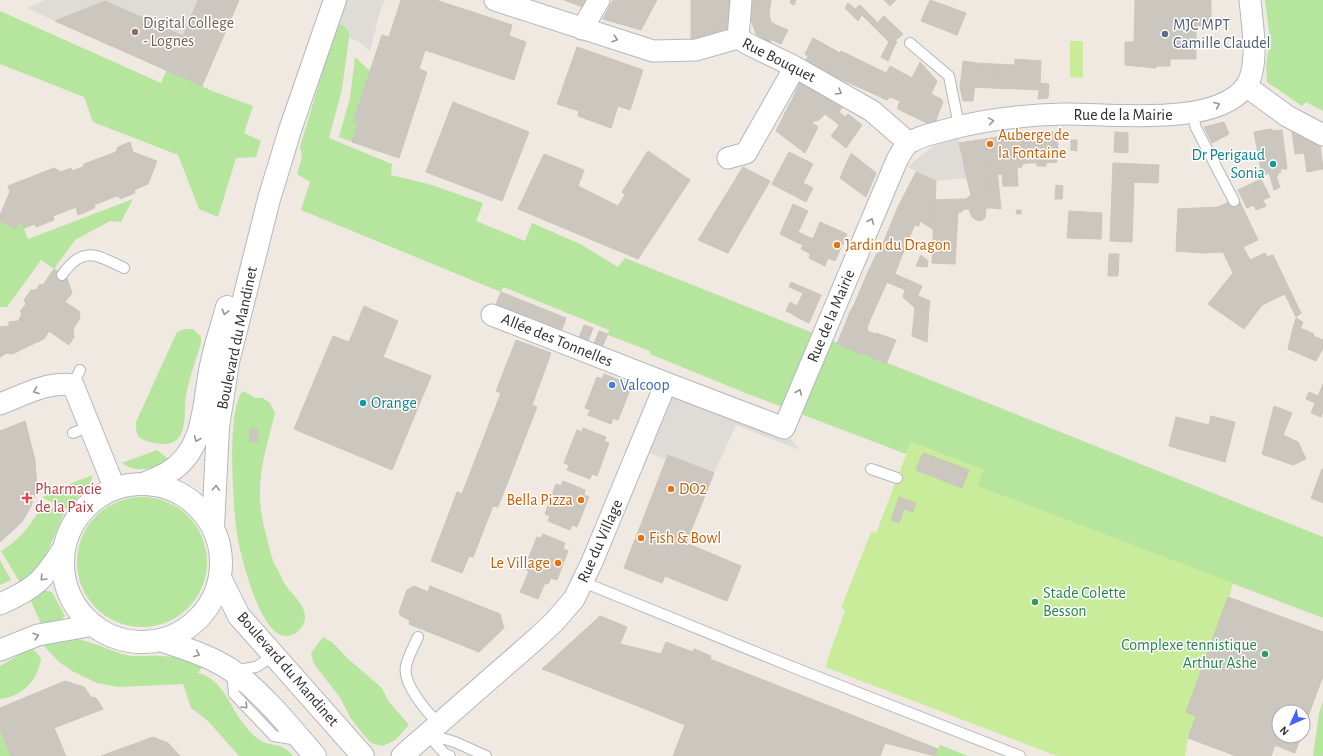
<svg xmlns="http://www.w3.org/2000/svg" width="1323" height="756" font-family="'Alegreya Sans',sans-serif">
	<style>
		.green { fill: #b6e59e }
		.pitch { fill: #c9ec9a }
		.plaza { fill: #dfdcd8 }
		.building { fill: #cbc7bf; stroke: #cbc5ba }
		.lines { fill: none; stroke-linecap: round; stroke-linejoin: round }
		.lane-casing { stroke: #b4b7c1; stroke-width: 12 }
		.street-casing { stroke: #b4b7c1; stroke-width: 23 }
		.secondary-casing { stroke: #b4b7c1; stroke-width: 24 }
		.lane { stroke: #fff; stroke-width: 10 }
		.street { stroke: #fff; stroke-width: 21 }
		.secondary { stroke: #fff; stroke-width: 22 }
		.oneway { stroke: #969696 }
		.education-dot { fill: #8d6e63; stroke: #fff; stroke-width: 1.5 }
		.service-dot { fill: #5c6f8a; stroke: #fff; stroke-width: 1.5 }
		.food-dot { fill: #e8710a; stroke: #fff; stroke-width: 1.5 }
		.culture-dot { fill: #0f9aa8; stroke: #fff; stroke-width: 1.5 }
		.shop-dot { fill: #3f7fe0; stroke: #fff; stroke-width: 1.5 }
		.health-dot { fill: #e0444e; stroke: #fff; stroke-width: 1.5 }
		.leisure-dot { fill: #2e9e5b; stroke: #fff; stroke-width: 1.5 }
		.labels { text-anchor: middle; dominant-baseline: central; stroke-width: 3; stroke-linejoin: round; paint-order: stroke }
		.education-label { font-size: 16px; fill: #785e54; stroke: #fff; text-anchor: start }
		.service-label { font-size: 16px; fill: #4e5e75; stroke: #fff; text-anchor: start }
		.street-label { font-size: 16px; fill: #2e2e2e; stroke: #fff }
		.food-label { font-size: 16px; fill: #c56008; stroke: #fff; text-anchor: start }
		.culture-label { font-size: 16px; fill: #0d838f; stroke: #fff; text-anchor: end }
		.shop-label { font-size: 16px; fill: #366cbe; stroke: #fff; text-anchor: start }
		.health-label { font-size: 16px; fill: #be3a42; stroke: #fff; text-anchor: start }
		.leisure-label { font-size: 16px; fill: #27864d; stroke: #fff; text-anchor: start }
	</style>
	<rect width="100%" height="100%" fill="#efe9e1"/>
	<path class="green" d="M1265,0H1323V111L1306,102L1302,106L1267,82L1266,65L1270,39Z
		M0,11L161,83L167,70L210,90L253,106L244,133L261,141L256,157L236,158L218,217L199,209L178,155L93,122L84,97L0,64Z
		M339,24L344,25L349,32V38L342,89L329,138L392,164L391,175L432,185L483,203L476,221L525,241L532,223L580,244L618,267L625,258L1323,537V618L977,486L983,470L911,442L906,454L748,394L650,354V351L608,335L609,330L503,287L501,292L301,210L310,182L297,174L302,157L300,147L335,30Z
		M355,57L370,71L353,122L358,124L352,142L339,137L350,98Z
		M133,199L121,222L110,221L75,240L54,269L41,260L7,307H0V221L16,228L19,223L22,224L28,239Z
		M184,329H193L201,337V343C196,360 189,378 186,396C183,414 190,445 162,444C156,443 150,443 144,440C136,437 136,430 136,422L177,332Z
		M243,391L255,398H263L270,403L275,413C263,460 253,487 266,535C269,546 271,557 276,567C280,573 282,580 286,586C293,596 304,603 305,616C306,626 296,636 286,636C261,637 242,560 238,540C233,515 226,407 243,391Z
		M157,450L172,462C155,467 138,475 122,463Z
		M93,475L88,487L67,509L43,498L46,493Z
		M77 562a65 65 0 1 1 130 0a65 65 0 1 1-130 0Z
		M42,504L64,513L42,565L24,585L19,581L1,551C19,540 34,523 42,504Z
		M0,560L11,580L0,585Z
		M43,590L52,592L65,616L61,620L42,626L30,599Z
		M323,637L333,643L347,658L382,688L389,702L409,725L395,740L383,746L371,743L362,733L350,717L341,699L314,664L311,653Z
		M70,638C91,640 110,652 131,656C140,657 150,655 159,656C175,656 189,661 203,666L198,673C223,679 229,706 243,723C248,730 255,738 263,742C277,747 282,743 293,756H239L208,721L191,708L183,684L119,687L97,683L72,671L59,662L41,643Z
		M28,647L34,650L41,658C39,679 22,697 0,699V666L17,656Z
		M1323,700V756H1313L1319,714Z
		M0,729L11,756H0Z
		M940,745L968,756H935Z"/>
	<path class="pitch" d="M1070,41H1083V78L1070,77Z
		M911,442L983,470L977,486L1233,583L1229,597L1323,632V676L1303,730V712H1279V736L1295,753L1197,716L1188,738L1185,756H1057L825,667L845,610L841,608L871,532L876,533Z"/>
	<path class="plaza" d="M44,0H198L183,36L105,2L55,21L27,8Z
		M347,0H385L381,8L370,51L358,41L349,38V32L344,25L339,24L341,12Z
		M958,136L967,178L936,181L907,167L929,149L945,140Z
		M687,396L787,434L800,450L736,425L714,473L669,455L666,460L645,451L665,401L674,397Z"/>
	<path class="building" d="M198,0H239L202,86L55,21L105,1L183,36Z
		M401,0H436L512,25L509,36L526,42L514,80L425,50L419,69L427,72L399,158L352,142L358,124L353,122L382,35L389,37Z
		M564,0H585L583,7Z
		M613,0H657L641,30L603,19Z
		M691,0H730V29L712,37L691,39Z
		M753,0H771L769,14L771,22L778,26L770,43L756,34L751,20Z
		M791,0H796L794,5L790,3Z
		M884,0H896L890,6Z
		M930,0L966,13L957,35L921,21Z
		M1135,0H1211V26H1196V59H1170V66H1156V68L1125,65V42H1134Z
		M848,3L862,15L858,21L845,8Z
		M860,5L864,9L862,15L855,9Z
		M864,9L897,42L894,47L862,15Z
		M884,16L903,34L896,40L878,22Z
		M778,26L788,30L781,44L772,40Z
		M813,38L840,53L829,74L805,62L808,56L805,54Z
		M889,42L894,47L888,61L881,57Z
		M577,47L643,70L630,110L618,106L611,128L578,116L579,111L557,104Z
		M841,51L882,71L872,93L829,74Z
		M1015,59L1041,61L1040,83L1049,84L1048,98L1038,99L1039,90L1021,89L1022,77H1014Z
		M963,61L977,63L973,101H963L960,87Z
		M920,62L929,72L906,113L898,109V106Z
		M977,63L993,64L992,88L975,87Z
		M993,64L1015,65L1014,77H1022L1021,89L992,88Z
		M890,66L912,78L908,84L886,74Z
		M882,71L908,84L900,101L890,97L887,100L872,93Z
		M929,72L937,81L931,94L941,99L943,102L935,122L929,124L906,113Z
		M800,82L819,91L842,108L833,120L817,108L808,119L802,115L805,107L793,98Z
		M793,98L805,107L802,115L789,105Z
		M453,102L529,132L502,201L426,172Z
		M789,105L818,127L805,153L776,131Z
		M817,108L825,114L819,120L811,122L808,119Z
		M839,112L845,117L839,125L833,120Z
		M848,114L862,125L846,148L831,136Z
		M1224,122L1229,134L1212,143L1204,127Z
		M1271,129L1272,131L1282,130L1287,169H1280L1281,172L1278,173V176H1276L1280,187L1274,190L1269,173L1262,175L1254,132Z
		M1292,131L1302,136L1304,153L1295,154Z
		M1046,132H1058L1057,162L1046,163Z
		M1046,132V163H1028L1029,133Z
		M1115,132L1128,133V153L1114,152Z
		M1023,133L1022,167L997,169L1001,209L992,208L983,154L963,159L959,143Z
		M1023,133H1029L1028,163L1022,164Z
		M1302,136L1320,145L1323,169L1307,172Z
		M1071,140H1077V151L1071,150Z
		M130,142L133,152L157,161L148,184L134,190L135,193L120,199L119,196L114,197L94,205L95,208L78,215L76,207L53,216L54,220L36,227L35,224L24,228L22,224L19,223L16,229L0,221V215L10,192L8,186L54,168L61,172L71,168L72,171L83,167L84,164L116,152L118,147Z
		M648,151L690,180L638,259L518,209L544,154L584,170L578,186L618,206L625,195L622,192Z
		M789,152L813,164L803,183L813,188L806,202L772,184Z
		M851,153L876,173L866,197L840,178Z
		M983,154L986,167L965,171L963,159Z
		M1037,163H1046V166H1037Z
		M1113,163L1159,165L1158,183L1134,182L1132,242L1110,241Z
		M743,167L770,181L728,253L698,240Z
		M986,167L990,194H986V208L967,209L966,199L971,195L965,171Z
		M1017,167L1018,186H1003L1002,174H997V169Z
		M916,172L936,181L934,230L898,207Z
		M1261,179L1270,197L1263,200L1266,206L1256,210L1254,205L1247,208L1238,190Z
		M1056,185L1063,186L1062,199H1055Z
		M986,194H990L992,208H986Z
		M1238,198L1258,240L1243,247L1250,260L1265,253L1285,294L1262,305L1244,329L1208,304L1233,273L1223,252L1203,253L1176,251L1178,209L1218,207Z
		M962,199H966L967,209L962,210Z
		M962,199V212L934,214L935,200Z
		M793,204L808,211L794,241L780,234Z
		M898,207L917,219L911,234L890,226Z
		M986,208L985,218L981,221L976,220L972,217L969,209Z
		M1017,210H1021V214H1016Z
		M1069,211L1102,213L1101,239L1067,238Z
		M958,212L955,264L932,263L934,214Z
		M917,219L920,221L919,226L914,225Z
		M820,222L847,234L835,261L828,258L825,266L809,258L812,250L809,249L807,252L801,249L803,245L794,241L798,232L813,239Z
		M890,226L911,234L899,263L879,254Z
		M809,249L812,250L810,254L807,252Z
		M877,253L899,263L895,274L922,286L918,295L867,274Z
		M1109,254H1119L1118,276H1108Z
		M921,255L928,261L927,267L916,266Z
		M1273,255L1301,313L1296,317L1267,257Z
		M54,269L67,278L72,293L65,302L79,311L80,318L73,329L74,337L69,345L49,331L44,339L31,345L18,321L22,314L20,312L26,304L24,300L31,290H36L40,284L43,285Z
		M867,274L887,282L870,320L850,312L855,303Z
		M791,282L821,295L809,323L793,315L803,293L789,287Z
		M905,290L930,301L929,308H915L903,297Z
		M501,292L566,318L560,335L494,309Z
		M790,302L797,306L793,314L786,311Z
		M364,306L398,321L383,357L431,376L392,470L294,429L333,336L349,342Z
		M915,307L929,308L927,342L912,336Z
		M850,312L870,320L867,328L868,331L859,353L837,344Z
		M1296,318L1303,322L1299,331L1293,328Z
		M18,321L31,345L12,354L7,353L0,357V327L9,326V322Z
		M584,325L593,328L588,341L579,338Z
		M1293,328L1299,331L1300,328L1314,334L1313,336L1323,340V348L1316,361L1288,349Z
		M599,331L608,334L602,347L594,344Z
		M868,331L875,334L867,355L859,353Z
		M876,333L896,340L886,364L867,355Z
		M516,340L551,353L532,405L537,407L498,507L493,506L473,557L469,556L462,573L431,561L457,492L462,494L501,393L496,391Z
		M604,374L626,383L624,388L630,390L618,420L613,418L611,424L588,415L590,410L585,408L597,377L602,379Z
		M1323,384V398L1318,396Z
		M1309,392L1318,396L1315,403L1306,399Z
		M1318,396L1323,398V411L1321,417L1311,413Z
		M1274,406L1292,413L1283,435L1288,445L1298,442L1306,459L1293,465L1262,454Z
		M1211,416L1235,422L1225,462L1169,446L1176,417L1209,425Z
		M25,421L35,460L37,489L31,506L22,522L0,542V431Z
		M583,428L606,437L604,441L609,443L597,476L592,474L590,479L567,470L569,465L564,463L577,430L582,432Z
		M250,429H258V442H250Z
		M1283,435L1298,442L1288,445Z
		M923,453L969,470L962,488L916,470Z
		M668,455L714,473L686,543L741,566L727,601L665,576L662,583L624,568Z
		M1322,469L1323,470V503L1311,498Z
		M563,481L585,490L584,495L589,497L577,527L572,525L570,530L548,521L550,516L545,514L556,484L561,486Z
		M899,497L916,503L913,512L904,509L899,523L891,520Z
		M543,534L565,543L563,549L568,551L557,580L551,578L548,584L527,576L529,571L524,569L537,537L541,538Z
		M527,576L545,583L538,599L520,592Z
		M414,586L428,592L430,586L500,614L504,628L479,652L409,624L410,620L401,616L399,612L407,590Z
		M1228,597L1323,632V676L1303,730V712H1279V736H1301L1295,753L1275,745L1271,756H1236L1188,738L1196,716L1186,712Z
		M600,616L627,627L620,644L661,654L666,642L693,652L694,649L711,656L710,659L938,749L935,756L885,743L880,756H673L685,725L643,708L653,684L564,659L558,675L542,669Z
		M564,659L653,684L643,708L558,675Z
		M65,681L84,687L91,697L96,698L103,709L54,728L66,756H11L0,729V708Z
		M153,737L168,743L180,756H101Z"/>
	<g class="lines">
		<g class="lane-casing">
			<path id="lane" d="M910,43L949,76L959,126
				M1192,113L1196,128L1234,201
				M62,275C83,245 97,255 124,268
				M73,385L80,370
				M73,433L90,426
				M871,469L897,478
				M583,582L795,668L1020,756
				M418,637C414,646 408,656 406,666C402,684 427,712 439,724
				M275,655L256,667L232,671L234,694L255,716L274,736L298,740
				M427,734L455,742L486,756
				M427,734L445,754L450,756"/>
		</g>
		<g class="street-casing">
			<path id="street" d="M495,0L653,51L696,50L738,38L748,44L795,67L872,111L909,143
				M582,29L599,0
				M738,38L741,0
				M1246,86L1287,116L1323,135
				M728,158L746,153L795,67
				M492,315L666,383
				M0,404C23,395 48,381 73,385L115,489
				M0,604C37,588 44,579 65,546
				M0,650L38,635L94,625
				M402,756L537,638L554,622L574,599L592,562L666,383L784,428L897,160C900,155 904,146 909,143C919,136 935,133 946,130C983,120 1025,115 1063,114C1109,113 1216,128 1246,86C1260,66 1252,23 1250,0"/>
		</g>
		<g class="secondary-casing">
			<path id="secondary" d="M144,484C152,480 161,477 169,472C206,449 203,404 211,366C215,346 222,326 227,307
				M63 563a79 79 0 1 1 158 0a79 79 0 1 1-158 0Z
				M213,527L218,427L228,362L269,199L291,127L335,0
				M220,578L239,616L363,756
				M160,640C184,648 210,656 231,670C261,691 291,728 315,756"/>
		</g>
		<use href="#lane" class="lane"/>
		<use href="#street" class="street"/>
		<use href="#secondary" class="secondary"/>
	</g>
	<defs><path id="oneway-chevron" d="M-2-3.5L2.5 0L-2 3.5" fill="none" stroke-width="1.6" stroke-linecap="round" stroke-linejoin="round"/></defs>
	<g class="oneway">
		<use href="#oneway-chevron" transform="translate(615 39) rotate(17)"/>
		<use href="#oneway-chevron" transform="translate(839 92) rotate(30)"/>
		<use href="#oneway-chevron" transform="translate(1217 105) rotate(-23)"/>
		<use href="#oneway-chevron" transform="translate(991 121) rotate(-9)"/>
		<use href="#oneway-chevron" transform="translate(871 221) rotate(-67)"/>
		<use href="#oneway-chevron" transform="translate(225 312) rotate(105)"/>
		<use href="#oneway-chevron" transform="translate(36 391) rotate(159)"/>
		<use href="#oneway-chevron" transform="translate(799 392) rotate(-67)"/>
		<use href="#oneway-chevron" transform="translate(197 439) rotate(112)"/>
		<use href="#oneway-chevron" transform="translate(216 488) rotate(-87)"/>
		<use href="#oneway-chevron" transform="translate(43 578) rotate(133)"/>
		<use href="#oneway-chevron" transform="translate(36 636) rotate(-18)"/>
		<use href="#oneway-chevron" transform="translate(197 654) rotate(22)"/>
		<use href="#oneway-chevron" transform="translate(245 706) rotate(47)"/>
	</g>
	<circle class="education-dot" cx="135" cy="32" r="4"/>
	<circle class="service-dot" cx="1165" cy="34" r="4"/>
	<g class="food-dot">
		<circle cx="990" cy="144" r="4"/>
		<circle cx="837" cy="245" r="4"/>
		<circle cx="671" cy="489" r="4"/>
		<circle cx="581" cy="500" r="4"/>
		<circle cx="641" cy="538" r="4"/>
		<circle cx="558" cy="563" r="4"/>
	</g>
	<g class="culture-dot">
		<circle cx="1273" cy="164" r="4"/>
		<circle cx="363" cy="403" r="4"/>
	</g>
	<circle class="shop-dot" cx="612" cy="385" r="4"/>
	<path class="health-dot" d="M25 492h4v4h4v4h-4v4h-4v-4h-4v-4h4z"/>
	<g class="leisure-dot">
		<circle cx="1035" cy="602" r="4"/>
		<circle cx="1265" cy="654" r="4"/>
	</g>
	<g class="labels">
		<g class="education-label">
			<text x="143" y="23">Digital College<tspan x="143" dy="18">- Lognes</tspan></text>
		</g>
		<g class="service-label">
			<text x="1173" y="25">MJC MPT<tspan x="1173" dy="18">Camille Claudel</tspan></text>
		</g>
		<g class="street-label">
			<text transform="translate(779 60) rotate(27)">Rue Bouquet</text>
			<text x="1123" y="115">Rue de la Mairie</text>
			<text transform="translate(831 316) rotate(-67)">Rue de la Mairie</text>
			<text transform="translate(237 338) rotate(-78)">Boulevard du Mandinet</text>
			<text transform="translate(557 340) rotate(22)">Allée des Tonnelles</text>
			<text transform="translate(600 541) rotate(-66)">Rue du Village</text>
			<text transform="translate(288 669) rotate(49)">Boulevard du Mandinet</text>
		</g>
		<g class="food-label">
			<text x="998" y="135">Auberge de<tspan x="998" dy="18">la Fontaine</tspan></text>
			<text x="845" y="245">Jardin du Dragon</text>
			<text x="679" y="489">DO2</text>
			<text x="573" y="500" text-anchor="end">Bella Pizza</text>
			<text x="649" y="538">Fish &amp; Bowl</text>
			<text x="550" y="563" text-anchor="end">Le Village</text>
		</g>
		<g class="culture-label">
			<text x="1265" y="155">Dr Perigaud<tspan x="1265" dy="18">Sonia</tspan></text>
			<text x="371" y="403" text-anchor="start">Orange</text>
		</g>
		<g class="shop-label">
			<text x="620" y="385">Valcoop</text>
		</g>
		<g class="health-label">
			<text x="35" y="489">Pharmacie<tspan x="35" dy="18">de la Paix</tspan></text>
		</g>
		<g class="leisure-label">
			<text x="1043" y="593">Stade Colette<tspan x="1043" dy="18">Besson</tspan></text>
			<text x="1257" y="645" text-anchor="end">Complexe tennistique<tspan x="1257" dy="18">Arthur Ashe</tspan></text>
		</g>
	</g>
	<g transform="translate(1291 724) rotate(225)"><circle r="19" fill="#ffffff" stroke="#ababab"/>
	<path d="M0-3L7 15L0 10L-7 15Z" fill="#4264fb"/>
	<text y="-6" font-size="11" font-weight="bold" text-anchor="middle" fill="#2e2e2e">N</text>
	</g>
</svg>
